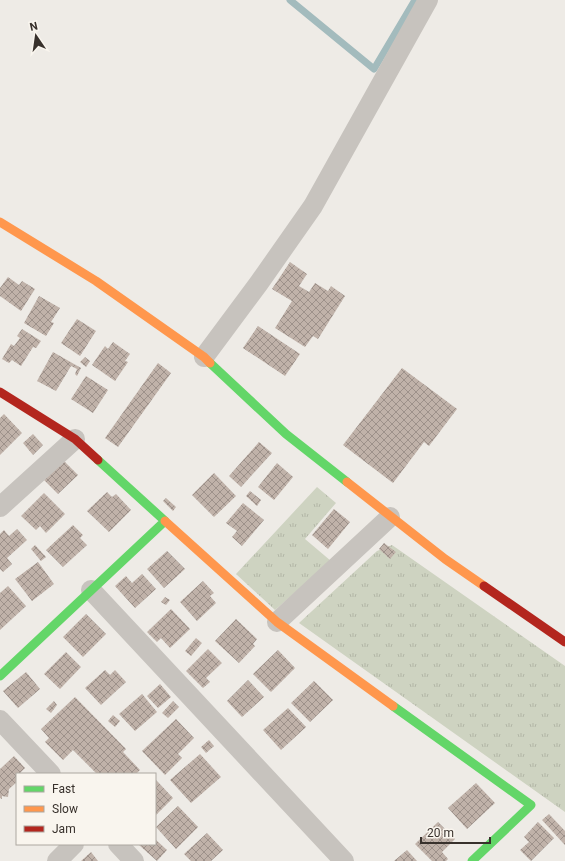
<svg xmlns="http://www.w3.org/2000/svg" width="565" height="861" font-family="Roboto,sans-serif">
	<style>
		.grass { fill: url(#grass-tufts) }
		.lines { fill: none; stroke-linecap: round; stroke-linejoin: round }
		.stream { stroke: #a3bbbd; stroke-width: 7 }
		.building { fill: url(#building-cross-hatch) }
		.street { stroke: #c7c3be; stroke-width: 20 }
		.fast { stroke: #63d668; stroke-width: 9 }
		.slow { stroke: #ff974d; stroke-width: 9 }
		.jam { stroke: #b3261e; stroke-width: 9 }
	</style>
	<defs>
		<pattern id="grass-tufts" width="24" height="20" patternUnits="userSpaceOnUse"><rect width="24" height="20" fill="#ced3c1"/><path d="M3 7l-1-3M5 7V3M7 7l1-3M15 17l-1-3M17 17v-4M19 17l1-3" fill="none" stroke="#b2b6a6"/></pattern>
		<pattern id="building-cross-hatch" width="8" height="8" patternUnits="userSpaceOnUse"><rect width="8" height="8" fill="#c0b2a9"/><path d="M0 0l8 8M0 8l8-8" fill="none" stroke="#9d918a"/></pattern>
	</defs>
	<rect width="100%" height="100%" fill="#eeebe6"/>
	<path class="grass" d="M317,487L336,503L305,539L331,561L275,610L236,574Z
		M392,545L565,666V812L299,623L377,551Z"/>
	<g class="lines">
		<path class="stream" d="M290,0L374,69L415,0"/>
	</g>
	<path class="building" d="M290,262L307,274L299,286L309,292L315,283L328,291L331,286L345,296L318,339L313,336L305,347L275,328L292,301L272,289Z
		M8,277L19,285L22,281L35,289L21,311L0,296V288Z
		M39,296L60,308L51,322L54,323L46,336L24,323Z
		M77,319L96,331L80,356L61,343Z
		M258,326L300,354L285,376L243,348Z
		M22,329L41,341L36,348L33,347L21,366L12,360L9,363L2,359L11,344L14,346L20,338L17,336Z
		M113,342L130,354L125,361L128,362L115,381L92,365L105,346L108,349Z
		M53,352L81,368L77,376L75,374L77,369L71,366L56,391L37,381Z
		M85,357L90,361L86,367L80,362Z
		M158,363L171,373L118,447L105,438Z
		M402,368L457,409L429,446L424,442L393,483L343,445Z
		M86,376L108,390L93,413L71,399Z
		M4,414L22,433L0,455V418Z
		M33,434L43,445L33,455L23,443Z
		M259,442L272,453L241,487L229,476Z
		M64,461L78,475L58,494L44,480Z
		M277,463L293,477L274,500L258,487Z
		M214,473L236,496L214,517L192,495Z
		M250,491L261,500L257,506L246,496Z
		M107,492L112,497L116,494L131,510L109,532L87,511Z
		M44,493L65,514L46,533L40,526L36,530L21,516Z
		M166,498L176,507L173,511L163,501Z
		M243,503L264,520L242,546L232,537L237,531L226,523Z
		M334,509L350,522L328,549L312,535Z
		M73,525L83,535L80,538L87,545L63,567L46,550Z
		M17,529L27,540L7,558L12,564L3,572L0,569V534L4,530L9,536Z
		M384,543L396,552L390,559L379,549Z
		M35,545L46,557L41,561L31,549Z
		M167,551L185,569L164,588L147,569Z
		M38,562L54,584L32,601L15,579Z
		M142,574L156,589L135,608L115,586L126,576L132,583Z
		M203,581L214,593L210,596L216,603L197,621L180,602Z
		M8,586L26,606L0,630V593Z
		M165,597L170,600L166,605L161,602Z
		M171,609L190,629L170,648L161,638L157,642L147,632Z
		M86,614L106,634L83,657L63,637Z
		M236,619L257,639L253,644L255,646L239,663L215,641Z
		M196,638L202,643L191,656L185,651Z
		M208,649L222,663L206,678L210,682L203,688L186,671Z
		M278,650L295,668L271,692L253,674Z
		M66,652L81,667L60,689L44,674Z
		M105,670L110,675L115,670L126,682L101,705L85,688Z
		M26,672L40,689L18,708L3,691Z
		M248,680L264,697L242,717L227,701Z
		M314,681L333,700L310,722L291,703Z
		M160,684L171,697L158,708L147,696Z
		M142,694L157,712L135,731L119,714Z
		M75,697L126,749L123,752L140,770L136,774H97L73,750L63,760L45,742L49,738L41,729Z
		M54,701L57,705L51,713L46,709Z
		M173,701L179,707L168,718L162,713Z
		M288,708L306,727L281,750L263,730Z
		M113,715L120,721L115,727L108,721Z
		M176,719L194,738L178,754L182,758L165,775L142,751Z
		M209,740L214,746L206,753L201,747Z
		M200,754L221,777L191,803L170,780Z
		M14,756L25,768L19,774H17V782L9,789L8,797L2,796V799L0,798V769Z
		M155,779L173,798L155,816Z
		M476,783L495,803L467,829L448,808Z
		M178,806L198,827L176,849L156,827Z
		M549,814L565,831V845L542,820Z
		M438,822L455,839L442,852L448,859L446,861H432L415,844Z
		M538,822L554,838L531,861L520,850L529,842L524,837Z
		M207,833L223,850L211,861H191L184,854Z
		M155,839L167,850L157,861L139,845L155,844Z
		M407,850L417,861H394Z
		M91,852L98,861H81Z"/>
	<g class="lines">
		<path class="street" d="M204,357L259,283L313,206L428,0
			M0,507L75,439
			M91,590L344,861
			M277,622L390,517
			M0,720L51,774
			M118,844L134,861
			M57,861L74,844"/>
		<path class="fast" d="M210,363L286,434L347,482
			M0,676L165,521L98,460
			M393,706L531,805L472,861"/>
		<path class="slow" d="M0,222L96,281L204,357L210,363
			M347,482L445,559L484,586
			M165,521L277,622L393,706"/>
		<path class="jam" d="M0,392L75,439L98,460
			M484,586L565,642"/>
	</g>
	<rect x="16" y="773" width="140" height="72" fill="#f9f5ee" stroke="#aca7a0"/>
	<rect x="24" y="786" width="20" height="6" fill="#63d668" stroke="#aca7a0"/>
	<text x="52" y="793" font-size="12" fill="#38312c">Fast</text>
	<rect x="24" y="806" width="20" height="6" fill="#ff974d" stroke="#aca7a0"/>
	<text x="52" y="813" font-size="12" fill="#38312c">Slow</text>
	<rect x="24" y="826" width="20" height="6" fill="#b3261e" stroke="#aca7a0"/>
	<text x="52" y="833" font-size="12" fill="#38312c">Jam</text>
	<g transform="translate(36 36) rotate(347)" stroke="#f9f5ee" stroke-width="3" paint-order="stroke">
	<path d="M0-3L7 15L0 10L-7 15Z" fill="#38312c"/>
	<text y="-6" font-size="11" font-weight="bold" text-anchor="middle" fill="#38312c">N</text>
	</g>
	<path d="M421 837v6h69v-6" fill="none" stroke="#38312c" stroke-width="2"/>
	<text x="427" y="837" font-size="12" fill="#38312c" stroke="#f9f5ee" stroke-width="3" paint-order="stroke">20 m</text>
</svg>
